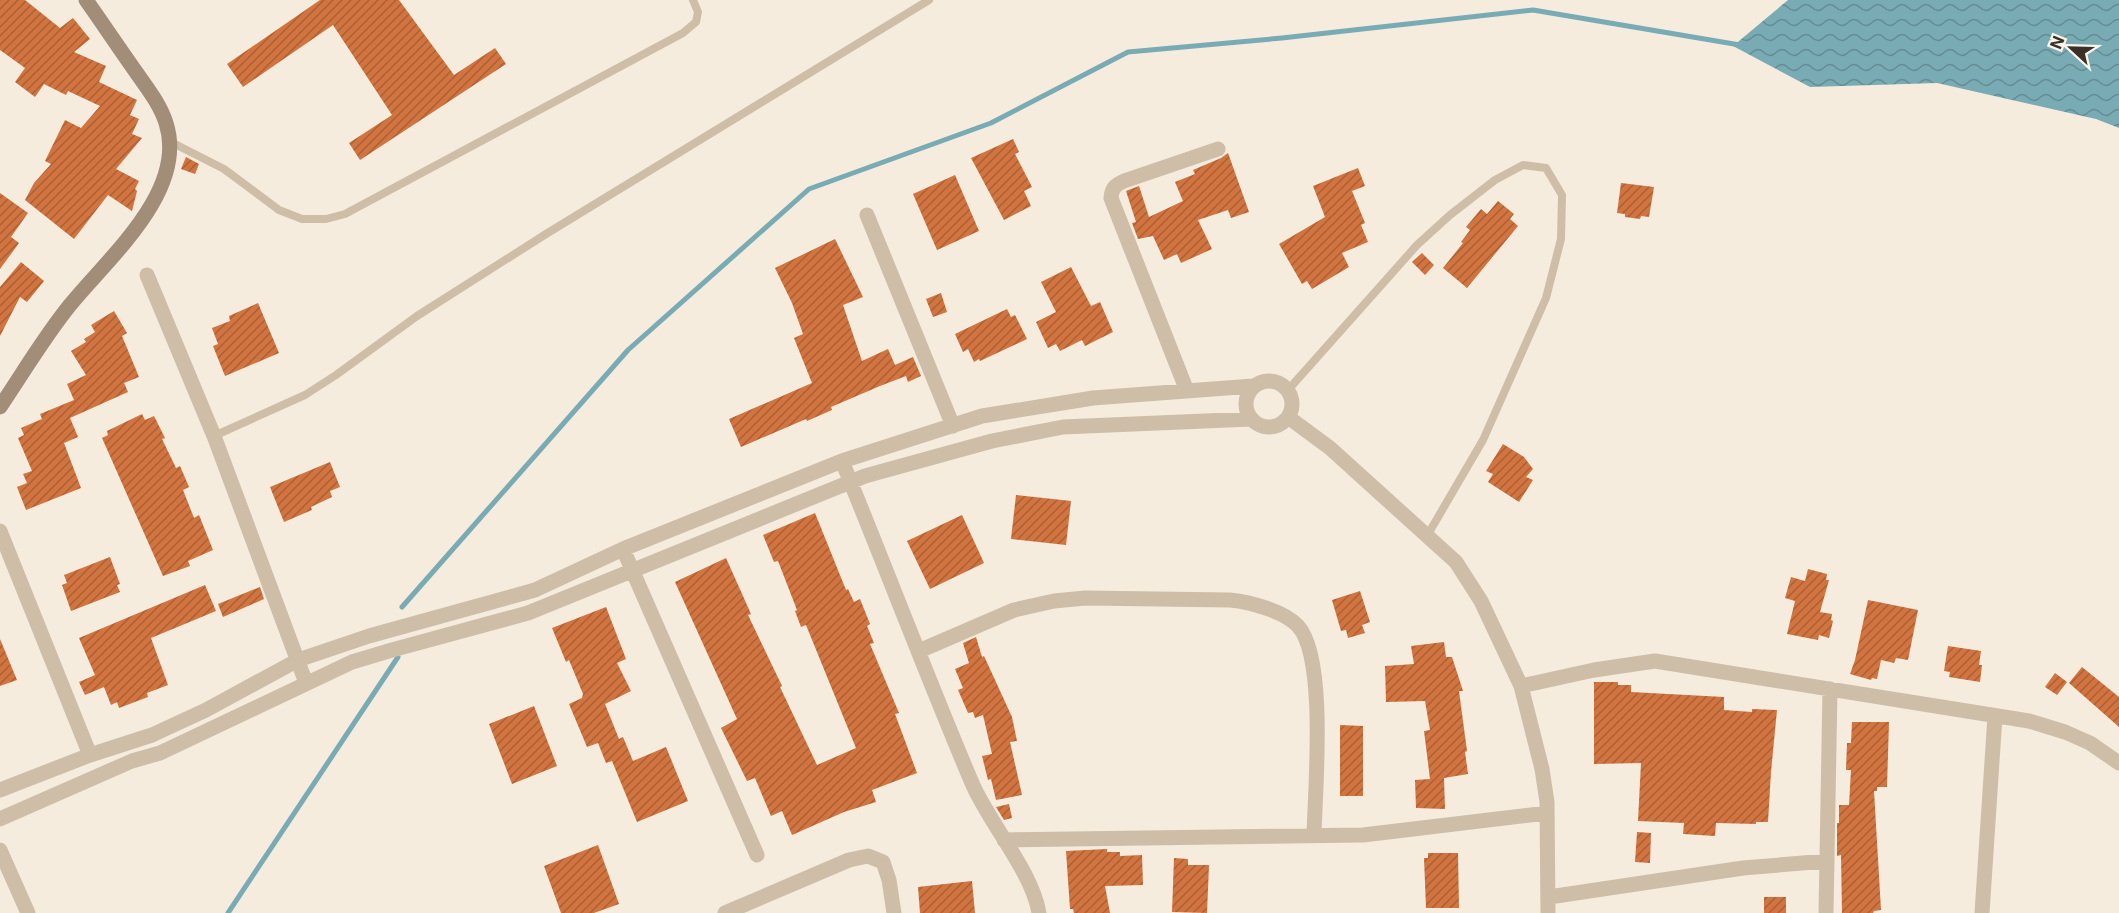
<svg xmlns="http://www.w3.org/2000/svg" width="2119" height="913" font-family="Inter,sans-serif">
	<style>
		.water { fill: url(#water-waves) }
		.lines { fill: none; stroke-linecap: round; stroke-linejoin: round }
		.stream { stroke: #79abb5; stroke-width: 5 }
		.building { fill: url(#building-hatch) }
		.lane { stroke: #cebea7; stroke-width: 8 }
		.street { stroke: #cebea7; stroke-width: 15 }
		.secondary { stroke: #a28d78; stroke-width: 15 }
	</style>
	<defs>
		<pattern id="water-waves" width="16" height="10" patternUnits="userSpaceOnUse" patternTransform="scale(1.5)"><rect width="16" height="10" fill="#79abb5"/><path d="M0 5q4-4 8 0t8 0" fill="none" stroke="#648c93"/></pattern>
		<pattern id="building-hatch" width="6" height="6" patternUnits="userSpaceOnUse" patternTransform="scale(1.5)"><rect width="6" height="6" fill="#d1743f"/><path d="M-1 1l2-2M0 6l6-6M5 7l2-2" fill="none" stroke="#ab6035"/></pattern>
	</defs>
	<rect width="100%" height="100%" fill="#f5ecdd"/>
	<path class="water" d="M1788,0H2119V128L2096,119L1937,83L1810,87L1733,46Z"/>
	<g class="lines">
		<path class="stream" d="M402,607L628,350L809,189L991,123L1128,52L1282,38L1533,10L1740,45
			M228,913L398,657"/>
	</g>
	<path class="building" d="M0,0H25L60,28L73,18L90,39L74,52L106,66L99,82L137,100L130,115L139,119L132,134L142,138L116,169L139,181L135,189L137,191L132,211L108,195L74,239L25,200L34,183L51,164L45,161L65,120L81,128L100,106L68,91L66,95L44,84L35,97L15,82L25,68L0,50Z
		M320,0H399L454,75L495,48L506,64L360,160L349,143L392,115L333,25L243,87L227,64Z
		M1013,139L1019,152L1015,154L1032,187L1024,191L1031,206L1004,220L971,158Z
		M1228,153L1249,212L1231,218L1228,210L1198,220L1212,249L1181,263L1177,254L1164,260L1153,236L1138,239L1132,223L1136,222L1126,191L1139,186L1149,217L1183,201L1175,182L1195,174L1193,170L1221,158Z
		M186,157L199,164L195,174L181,169Z
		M1358,168L1365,186L1352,191L1365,223L1361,225L1368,242L1342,253L1349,267L1312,289L1307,281L1302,284L1279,244L1325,217L1313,186Z
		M955,175L979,231L937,250L913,194Z
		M1621,183L1654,187L1649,217L1641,216L1640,219L1625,217V214L1617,213Z
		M0,193L28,213L11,237L19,243L0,269Z
		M1498,201L1514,214L1510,219L1518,226L1467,288L1443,268L1463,243L1461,242L1470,230L1466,227L1481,209L1487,214Z
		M835,239L863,297L843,305L862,361L888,349L895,365L913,357L921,376L908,382L906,376L880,386L831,407L832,410L807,421L806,419L741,447L729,419L812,383L794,338L803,334L792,303L775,268Z
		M1422,253L1434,265L1425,275L1412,262Z
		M21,262L44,281L27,302L20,297L0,336V287Z
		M1071,267L1091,306L1100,302L1113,332L1085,346L1082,340L1060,351L1056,344L1048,348L1036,322L1056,312L1041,282Z
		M941,293L947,312L933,317L926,299Z
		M258,303L279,353L225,376L213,346L218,344L212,328L230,321L229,316Z
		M1007,309L1011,317L1015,315L1027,339L980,361L979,359L974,362L968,349L963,352L955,334Z
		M114,311L127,333L122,336L139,377L124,383L128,392L70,418L78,437L64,443L81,488L26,510L17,487L27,483L23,474L32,471L18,438L24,435L21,428L42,419L40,414L74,400L67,384L86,375L71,351L86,342L84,339L95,332L91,325Z
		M142,414L145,420L154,416L165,438L162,439L176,468L180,466L189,487L183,490L194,518L199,515L213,550L188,561L190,566L163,576L102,438L108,435L107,431Z
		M1503,444L1524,457L1533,469L1526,477L1533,480L1519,502L1488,482L1493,474L1486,471Z
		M330,462L340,487L330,491L332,497L311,507L312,510L284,522L270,487Z
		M1016,495L1071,501L1066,545L1011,539Z
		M815,513L846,590L848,589L854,602L860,599L870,624L867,626L874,643L870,644L899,713L895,714L917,773L872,790L876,802L844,812L792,835L782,811L771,816L755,778L747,781L721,728L737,719L675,582L726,558L751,614L748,615L782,686L780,687L817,765L856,748L806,625L801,627L795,611L797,610L778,561L774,562L763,535Z
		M962,515L984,563L930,589L907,541Z
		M110,557L120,584L117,585L120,592L71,611L62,585L67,583L64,575Z
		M1808,569L1827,574L1826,580H1829L1820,612L1832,614L1831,620L1833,621L1829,638L1819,635L1818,640L1787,634L1795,601L1785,598L1791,577L1805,581Z
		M205,585L216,611L151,638L168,685L147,693L148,697L119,708L117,702L111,705L104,687L85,695L79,682L95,675L79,638Z
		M260,587L264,599L223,617L218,604Z
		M1360,591L1370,622L1362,625L1365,633L1348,638L1346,630L1341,631L1332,600Z
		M1868,600L1918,610L1908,660L1896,658L1894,663L1881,660L1877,679L1872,678L1871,680L1850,674L1855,660Z
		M606,607L626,659L617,663L631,691L605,704L619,739L623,737L633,761L666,747L688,801L637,822L612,761L606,763L598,743L587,747L569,704L582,698L583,694L569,660L566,662L552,628Z
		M976,637L982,657L984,656L1012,717L1017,741L1010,742L1022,795L996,800L991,779L988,780L982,756L992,754L983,715L975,718L973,712L968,713L958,690L963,688L955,669L969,663L963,643Z
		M0,639L17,680L0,686Z
		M1444,642L1446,657H1452L1463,691H1459L1467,751L1465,752L1468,774L1444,778L1445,809L1416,808L1415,780L1430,779L1424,731L1430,730L1425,701L1386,702L1385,666L1414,664L1411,646Z
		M1948,646L1981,651L1979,665H1982L1980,682L1949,677L1950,672L1944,671Z
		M2082,667L2119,697V727L2069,683Z
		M2055,673L2067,682L2057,695L2045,687Z
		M1594,682H1618V685H1631V692L1724,697V710L1752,712V709L1777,710L1771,772L1768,822H1756V824L1716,823L1715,836L1683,834L1684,823L1638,821L1641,763L1594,764Z
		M534,706L557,766L512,784L489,724Z
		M1852,722H1889L1887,787H1877V791H1874L1881,910L1874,911L1873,913H1842L1841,855L1837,856V823H1839V805H1849L1851,770H1846L1847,743H1851Z
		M1340,725L1363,726V796H1340Z
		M1009,804L1012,818L1004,820L996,807Z
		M1637,832L1651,833L1650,863L1635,862Z
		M598,845L619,904L594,913H561L544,866Z
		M1107,849V852H1120V856L1142,855L1143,885L1105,886L1110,913H1074L1073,909H1070L1066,851Z
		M1428,853H1458L1459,908H1426L1424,858H1428Z
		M1174,858L1188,859V865H1209L1207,913L1172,912Z
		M972,881L975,913H920L918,887Z
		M1764,897H1786V913H1764Z"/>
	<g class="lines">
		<path class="lane" d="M169,141L224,169L279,210L302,219H326L345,214L683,33L696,22L698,12L693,0
			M1288,390L1417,245L1450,215L1495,180L1523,165L1546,168L1562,195L1561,239L1546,298L1483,440L1427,536
			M214,436L305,395L336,375L417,316L546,234L929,0"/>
		<path class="street" d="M867,215L953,426
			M147,275L214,436L306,683
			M1246 404a23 23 0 1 1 46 0a23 23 0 1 1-46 0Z
			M1187,391L1111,198C1112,188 1115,185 1124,181L1218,149
			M1288,417L1330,448L1456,562L1481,601L1521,686L1542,769L1547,802L1548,913
			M842,461C886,568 927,677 972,783C989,823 1032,871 1039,913
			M0,531L90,755
			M623,549L757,855
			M919,651L1014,610L1054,601L1085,598L1230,600C1250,602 1284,611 1298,626C1327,658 1315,790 1314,835
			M1521,686L1594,670L1655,661L2029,721L2065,732L2090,743L2119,763
			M0,790L90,755L152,735L206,710L298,660L369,636L535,590L623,549L842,461L982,416L1093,398L1253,386
			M0,819L132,761L160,753L352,662L392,650L528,613L865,476L992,441L1063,427L1252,419
			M1004,840L1363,835L1547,813
			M0,850L28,913
			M1549,897L1743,868L1827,861
			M725,913L849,860L868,856L883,862L889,880L894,913
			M1826,913L1830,689
			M1982,913L1995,716"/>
		<path class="secondary" d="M0,407C23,373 44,337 70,305C108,258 188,191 166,123C160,104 147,88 136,72C119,48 103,24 86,0"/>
	</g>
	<g transform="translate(2071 48) rotate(292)" stroke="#fcf6ea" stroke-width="4.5" paint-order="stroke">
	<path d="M0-4.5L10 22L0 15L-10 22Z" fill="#3a3028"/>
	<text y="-9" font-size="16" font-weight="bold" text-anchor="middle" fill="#3a3028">N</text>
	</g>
</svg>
